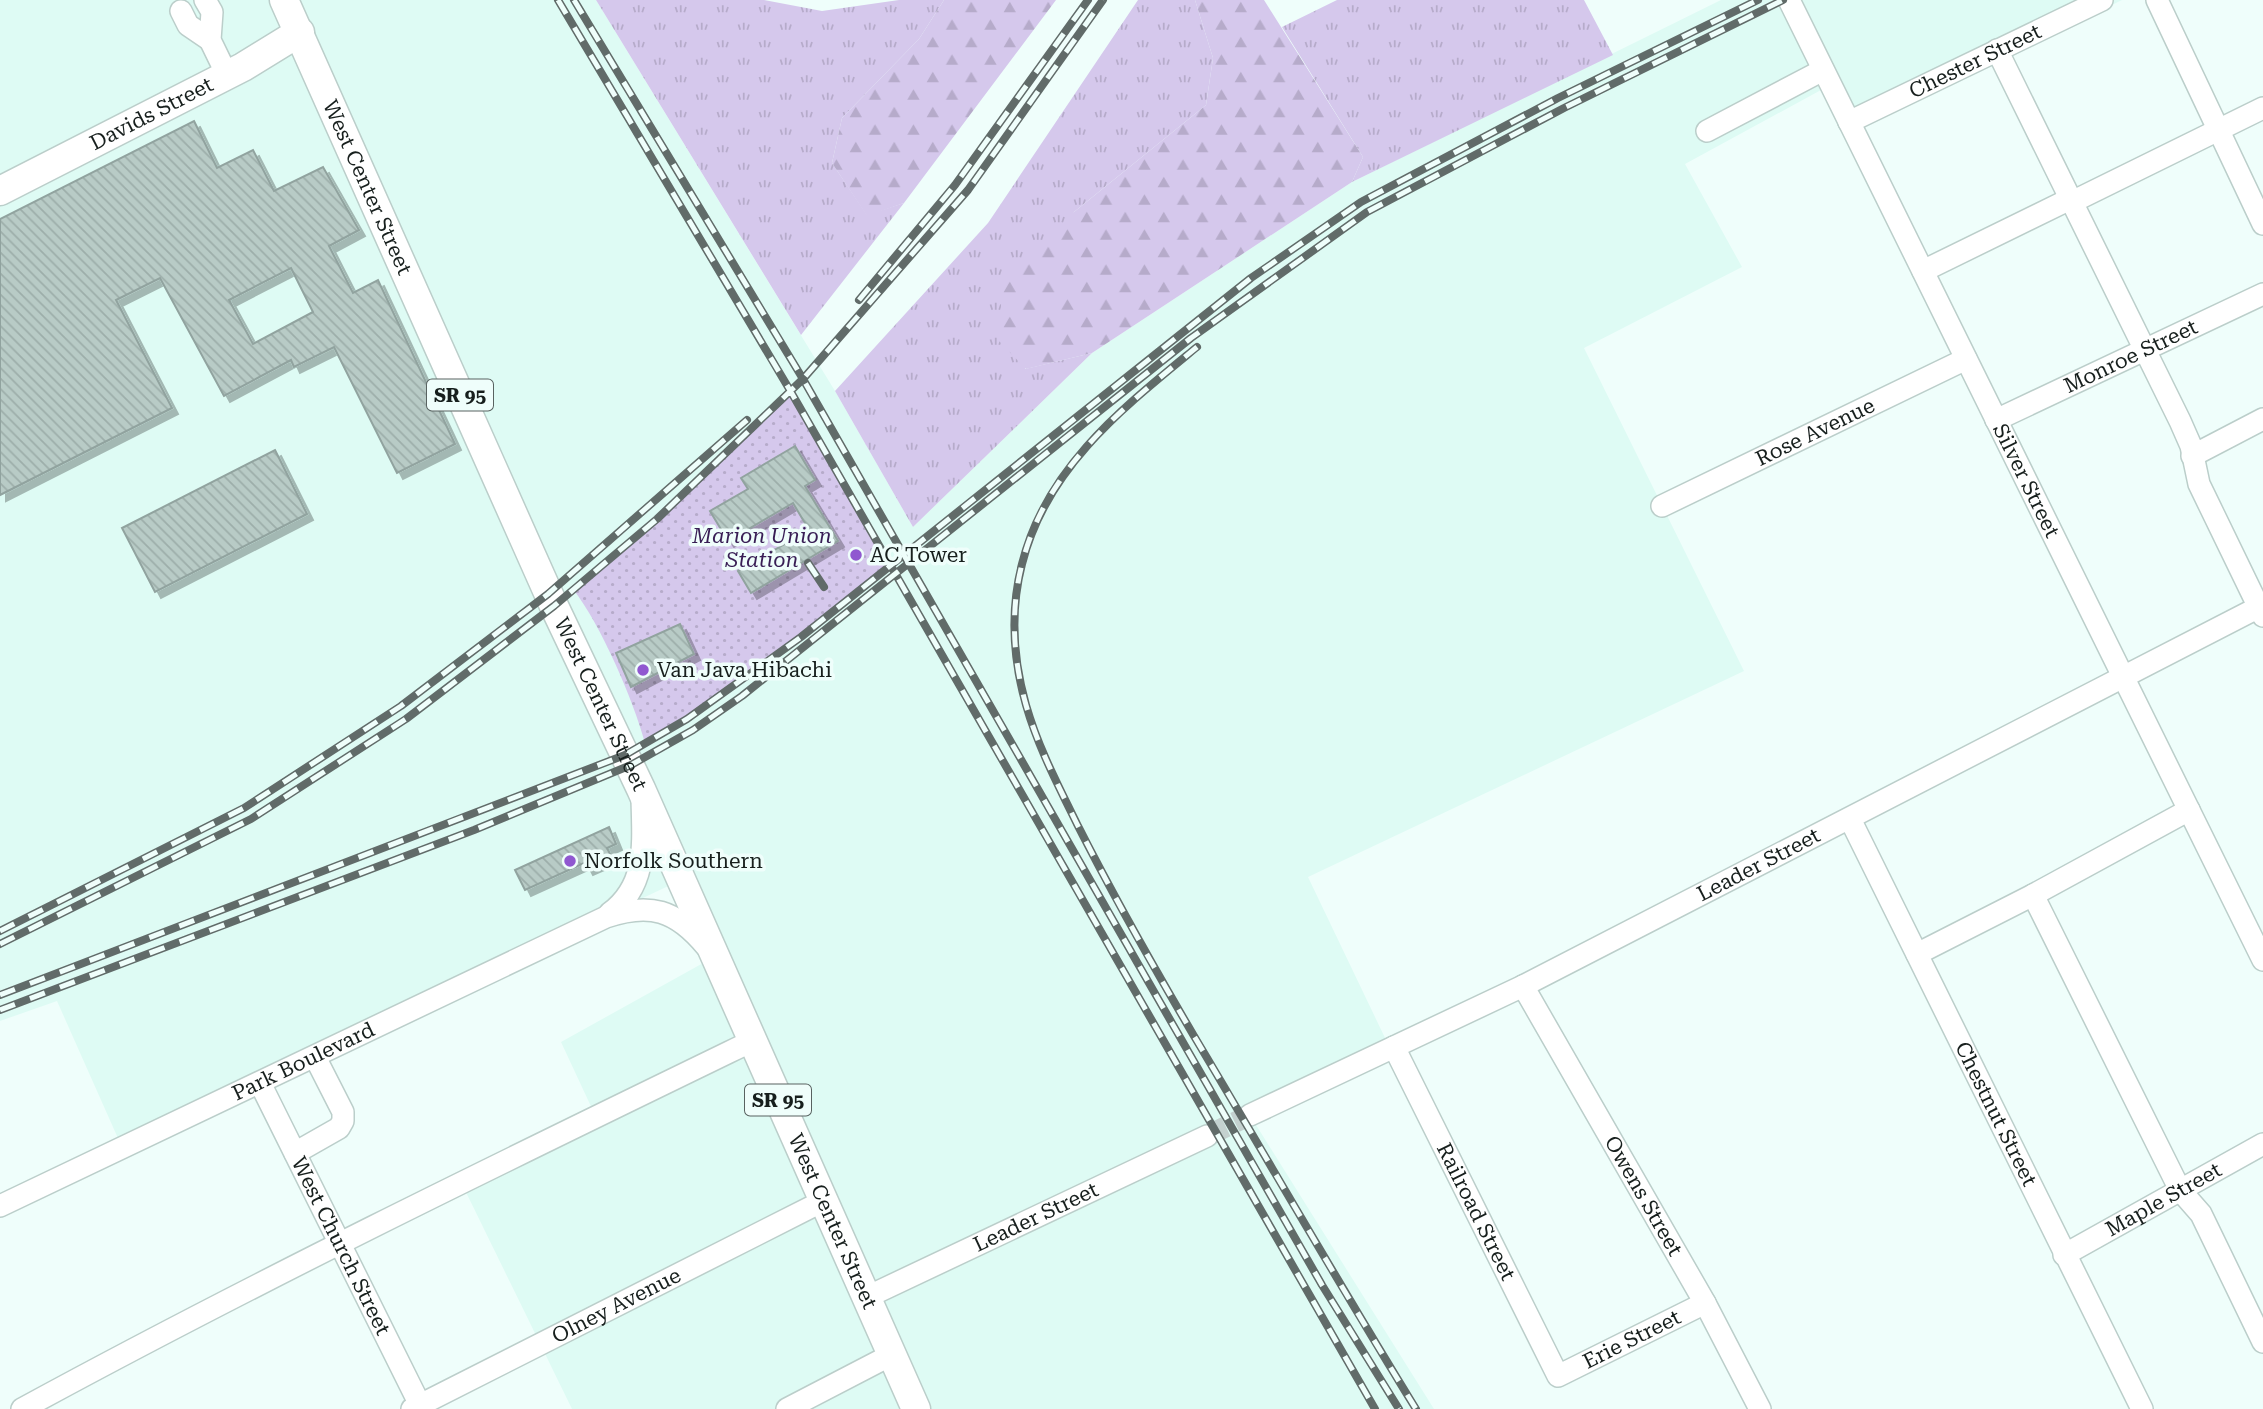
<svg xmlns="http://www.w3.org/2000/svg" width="2263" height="1409" font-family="'Roboto Serif',serif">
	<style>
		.built { fill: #defbf4 }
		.grass { fill: url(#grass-tufts) }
		.forest { fill: url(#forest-firs) }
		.park { fill: url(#park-dots) }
		.building { fill: url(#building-back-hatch); stroke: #91a39f; stroke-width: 2; fill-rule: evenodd; filter: url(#shadow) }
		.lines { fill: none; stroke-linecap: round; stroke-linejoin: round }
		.minor-tunnel { stroke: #c4d1cf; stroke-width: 21; stroke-dasharray: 21 10; stroke-linecap: butt }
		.minor-casing { stroke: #bbceca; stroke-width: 24 }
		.major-casing { stroke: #bbceca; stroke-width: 31 }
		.minor { stroke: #fff; stroke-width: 21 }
		.major { stroke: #fff; stroke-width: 28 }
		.rail-casing { stroke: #616b69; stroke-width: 8 }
		.rail { stroke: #effefb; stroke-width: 5; stroke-dasharray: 16; stroke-linecap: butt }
		.poi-dot { fill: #9058d0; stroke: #effefb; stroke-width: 2.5 }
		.labels { text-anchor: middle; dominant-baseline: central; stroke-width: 7; stroke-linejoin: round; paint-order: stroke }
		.shield { fill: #effefb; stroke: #586260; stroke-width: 2 }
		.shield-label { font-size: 19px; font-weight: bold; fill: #171f1d }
		.street-label { font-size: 21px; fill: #171f1d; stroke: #effefb }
		.park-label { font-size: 21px; font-style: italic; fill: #381e55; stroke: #effefb }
		.poi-label { font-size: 21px; fill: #171f1d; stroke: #effefb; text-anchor: start }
	</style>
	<defs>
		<pattern id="grass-tufts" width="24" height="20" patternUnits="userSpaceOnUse" patternTransform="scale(1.75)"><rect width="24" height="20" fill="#d5c8ec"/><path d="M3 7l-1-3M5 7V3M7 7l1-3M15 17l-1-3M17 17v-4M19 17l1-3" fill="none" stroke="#b6abca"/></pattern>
		<pattern id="forest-firs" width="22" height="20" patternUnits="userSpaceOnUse" patternTransform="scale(1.75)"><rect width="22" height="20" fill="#d5c8ec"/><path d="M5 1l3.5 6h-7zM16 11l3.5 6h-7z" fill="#b6abca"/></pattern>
		<pattern id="park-dots" width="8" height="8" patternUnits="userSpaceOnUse" patternTransform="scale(1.75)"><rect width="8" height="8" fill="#d5c8ec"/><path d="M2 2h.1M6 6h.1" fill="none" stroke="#b6abca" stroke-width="1.8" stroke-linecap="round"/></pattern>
		<pattern id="building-back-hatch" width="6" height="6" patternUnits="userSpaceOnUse" patternTransform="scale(1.75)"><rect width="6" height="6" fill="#b8cbc6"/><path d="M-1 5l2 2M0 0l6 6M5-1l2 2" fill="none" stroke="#9daeaa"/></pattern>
		<filter id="shadow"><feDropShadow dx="6" dy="6" stdDeviation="0" flood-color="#0004"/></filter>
	</defs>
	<rect width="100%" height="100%" fill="#effefb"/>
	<path class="built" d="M0,0H596L835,391L913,527L1092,353L1352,182L1721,0H2122L1858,130L1832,84L1685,164L1742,267L1584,348L1744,671L1308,877L1386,1040L1246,1109L1434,1409H572L461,1182L595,1115L561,1042L714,957L681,880L121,1145L57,1001L0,1021Z"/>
	<path class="grass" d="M596,0H764L822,11L899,0H944L919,39L842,118L832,163L867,215L904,203L801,335Z
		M1138,0H1195L1213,58L1206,105L1074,212L1025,369L1092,353L913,527L835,391L988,223Z
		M1337,0H1584L1613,55L1352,182L1363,157L1282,27Z"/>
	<path class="forest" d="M944,0H1056L904,203L867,216L832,163L842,118L919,39Z
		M1195,0H1264L1363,157L1352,182L1092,353L1026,369L998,340L1003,283L1074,212L1206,105L1213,58Z"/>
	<path class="park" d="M791,392L890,566L736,685L645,743C633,699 601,625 573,589L657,519Z"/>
	<path class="building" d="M194,121L217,168L253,150L274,191L323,167L359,230L329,246L353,293L378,280L455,444L397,473L334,347L294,367L291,360L224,396L160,278L116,300L172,408L0,495V219ZM291,268L313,312L253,344L229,300Z
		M795,446L815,480L805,486L838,541L751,593L738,571L809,530L793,503L728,541L710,511L748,489L741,478Z
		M275,450L307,514L155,592L122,528Z
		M680,624L694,654L631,687L616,653Z
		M609,827L616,844L607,848L612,858L587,869L584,863L525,890L515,870Z"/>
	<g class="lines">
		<path class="minor-tunnel" d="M1207,1136L1250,1115"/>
		<g class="minor-casing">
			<g id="minor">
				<path d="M205,0L212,12L210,40L227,75"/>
				<path id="s1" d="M1789,0L2263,960"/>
				<path d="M2157,0L2263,224"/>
				<path d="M181,11L188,25L210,40"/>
				<path d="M1997,50L2180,421L2191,446L2199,484L2263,616"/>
				<path id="s2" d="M1849,122L2102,0"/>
				<path d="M1707,131L1823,70"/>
				<path d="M2072,202L2263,108"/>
				<path d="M1923,271L2070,199"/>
				<path id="s3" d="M1996,420L2263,294"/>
				<path d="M2192,456L2263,419"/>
				<path id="s4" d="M1662,506L1966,359"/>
				<path d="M2189,810L2033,895L2180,1190L2201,1214L2263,1342"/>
				<path id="s5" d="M1850,819L2142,1409"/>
				<path d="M610,913C648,885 643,842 642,799"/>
				<path d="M1917,954L2033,895"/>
				<path id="s6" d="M1523,986L1705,1303L1760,1409"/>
				<path id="s7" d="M1394,1047L1558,1376L1705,1303"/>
				<path id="s8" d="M260,1083L422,1409"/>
				<path id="s9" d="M1250,1115L1523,986L2263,605"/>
				<path d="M295,1153L339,1128L343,1121V1112L315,1057"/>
				<path id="s10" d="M0,1206L606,917C650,902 676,910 706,946"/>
				<path id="s11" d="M2064,1255L2263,1144"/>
				<path id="s12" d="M865,1298L1207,1136"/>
				<path d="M22,1409C261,1279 507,1160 752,1041"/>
				<path id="s13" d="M412,1409L823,1201"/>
				<path d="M787,1409L891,1355"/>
			</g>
		</g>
		<g class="major-casing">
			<g id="major">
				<path id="s14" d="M284,0L554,606L641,789L916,1409"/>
				<path id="s15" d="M0,191L243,67L300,32"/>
			</g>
		</g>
		<use href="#minor" class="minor"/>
		<use href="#major" class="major"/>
		<g class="rail-casing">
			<path id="rail" d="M558,0L791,392L1375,1409
				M574,0L803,379L1322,1285L1399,1409
				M859,300L955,185L1088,0
				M1197,347C1124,407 1046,467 1022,564C1010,611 1013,659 1026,705C1038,747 1058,785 1077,824C1114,897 1153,966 1194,1036C1268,1160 1340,1286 1416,1409
				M808,563L824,587
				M0,931L244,808L401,706L548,594L747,420
				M0,944L251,819L406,719L554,606L657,519L803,379L968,190L1103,0
				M0,995L625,755L687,719L801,637L1251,278L1361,202L1558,98L1758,0
				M0,1010L474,830L631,765L693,730L742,696L1191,338L1367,212L1564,108L1783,0"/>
		</g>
		<use href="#rail" class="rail"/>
	</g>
	<g class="poi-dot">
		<circle cx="856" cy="555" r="7"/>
		<circle cx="643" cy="670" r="7"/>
		<circle cx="570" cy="861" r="7"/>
	</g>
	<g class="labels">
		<g class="shield">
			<rect x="427" y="379.5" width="66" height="31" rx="5"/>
			<rect x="745" y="1084.5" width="66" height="31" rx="5"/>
		</g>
		<g class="shield-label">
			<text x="460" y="395">SR 95</text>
			<text x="778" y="1100">SR 95</text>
		</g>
		<g class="street-label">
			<text stroke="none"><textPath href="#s2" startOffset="140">Chester Street</textPath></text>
			<text stroke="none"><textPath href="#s15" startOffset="170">Davids Street</textPath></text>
			<text stroke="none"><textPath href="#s14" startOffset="205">West Center Street</textPath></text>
			<text stroke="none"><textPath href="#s3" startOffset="149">Monroe Street</textPath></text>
			<text stroke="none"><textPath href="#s4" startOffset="170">Rose Avenue</textPath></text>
			<text stroke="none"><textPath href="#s1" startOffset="536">Silver Street</textPath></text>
			<text stroke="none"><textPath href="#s14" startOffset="772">West Center Street</textPath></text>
			<text stroke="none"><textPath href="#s9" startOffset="567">Leader Street</textPath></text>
			<text stroke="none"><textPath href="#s10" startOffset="336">Park Boulevard</textPath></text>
			<text stroke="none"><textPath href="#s5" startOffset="329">Chestnut Street</textPath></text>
			<text stroke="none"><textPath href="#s6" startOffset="242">Owens Street</textPath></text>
			<text stroke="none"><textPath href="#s11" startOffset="114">Maple Street</textPath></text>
			<text stroke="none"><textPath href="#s7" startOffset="184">Railroad Street</textPath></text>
			<text stroke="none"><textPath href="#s12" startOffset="189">Leader Street</textPath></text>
			<text stroke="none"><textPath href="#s14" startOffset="1339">West Center Street</textPath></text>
			<text stroke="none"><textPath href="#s8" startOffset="182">West Church Street</textPath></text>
			<text stroke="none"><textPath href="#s13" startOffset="229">Olney Avenue</textPath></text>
			<text stroke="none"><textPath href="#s7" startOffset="450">Erie Street</textPath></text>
		</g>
		<g class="park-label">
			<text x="762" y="536">Marion Union<tspan x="762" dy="24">Station</tspan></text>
		</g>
		<g class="poi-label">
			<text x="870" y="555">AC Tower</text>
			<text x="657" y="670">Van Java Hibachi</text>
			<text x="584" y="861">Norfolk Southern</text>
		</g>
	</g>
</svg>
